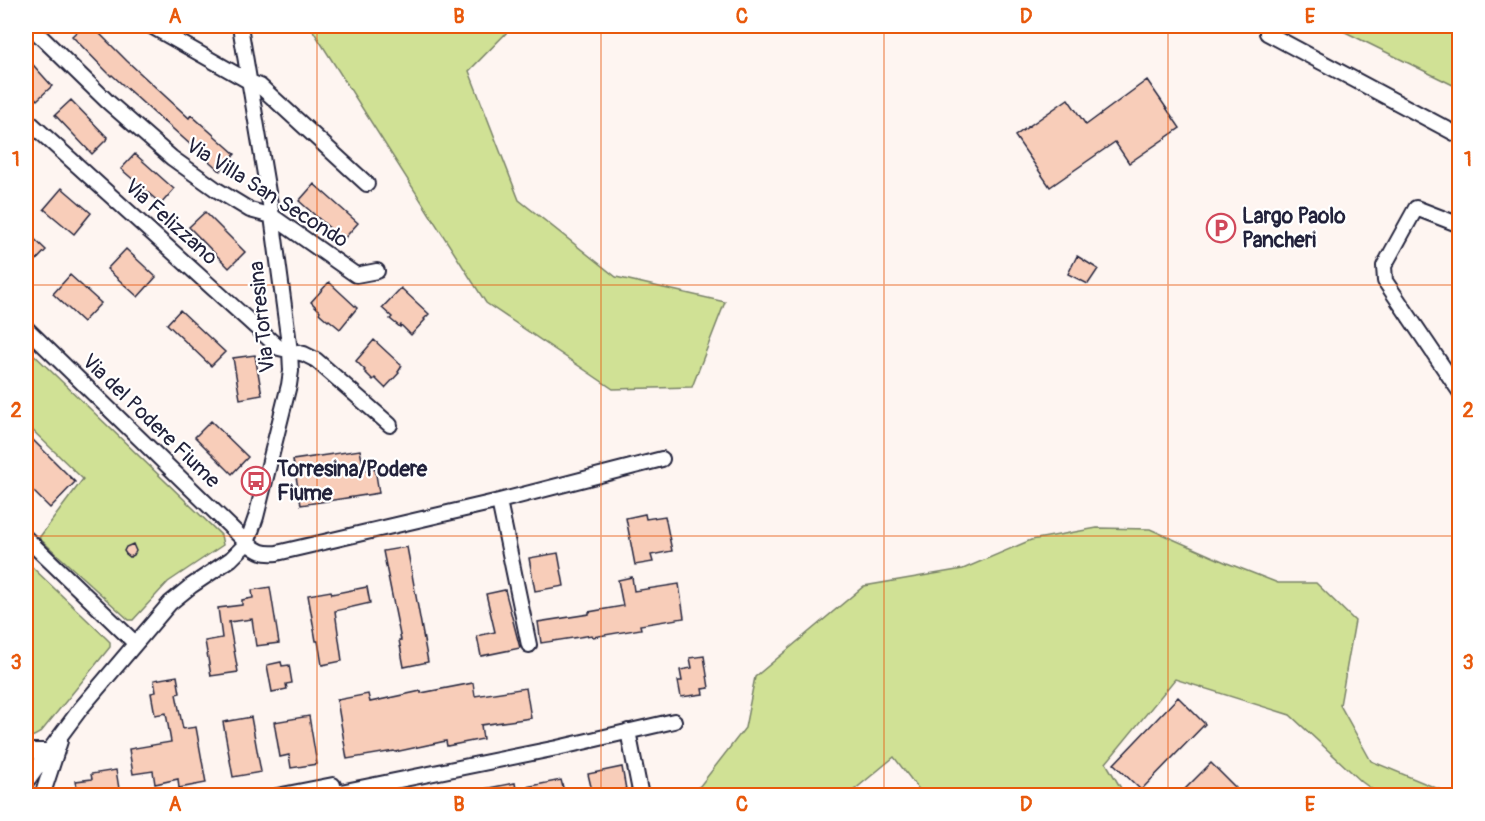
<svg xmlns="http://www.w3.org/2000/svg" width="1485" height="821" font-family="Pangolin,sans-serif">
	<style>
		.green { fill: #d0e195; stroke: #798268; stroke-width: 1.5 }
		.building { fill: #f8cdb9; stroke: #22223b; stroke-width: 1.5 }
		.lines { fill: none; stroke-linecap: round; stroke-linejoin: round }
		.minor-casing { stroke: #22223b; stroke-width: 18 }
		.minor { stroke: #fff; stroke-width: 14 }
		.grid { fill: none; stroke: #e8590c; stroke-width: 1.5; stroke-opacity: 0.55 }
		.labels { text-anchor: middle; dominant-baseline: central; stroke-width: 4.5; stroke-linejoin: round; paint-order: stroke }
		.street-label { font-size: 21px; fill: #22223b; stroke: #fff }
		.poi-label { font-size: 21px; font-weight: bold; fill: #22223b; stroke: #fff; text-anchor: start }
		.neatline { fill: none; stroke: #e8590c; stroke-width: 2 }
		.grid-label { font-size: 20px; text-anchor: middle; font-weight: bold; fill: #e8590c }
	</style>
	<rect width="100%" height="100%" fill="#fef5f1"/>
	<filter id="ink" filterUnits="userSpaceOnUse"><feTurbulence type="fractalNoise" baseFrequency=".0167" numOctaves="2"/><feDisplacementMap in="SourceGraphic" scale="12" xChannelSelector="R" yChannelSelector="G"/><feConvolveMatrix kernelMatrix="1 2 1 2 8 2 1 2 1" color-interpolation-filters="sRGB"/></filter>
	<g filter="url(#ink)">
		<path class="green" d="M310,26H513L469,71L519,200L616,277L725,302L692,387L613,389L486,303Z
			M1333,26H1459V88Z
			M26,347L221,535L223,545L168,582L133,620H129L39,538L83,479L26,424Z
			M1097,528L1150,529L1227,563L1278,583H1316L1355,621L1340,705L1371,761L1453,795H1380L1362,782L1290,715L1175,679L1106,763L1125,795H923L894,757L848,795H686L700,786L745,728L755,677L864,586L963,569L1031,540Z
			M31,566L106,638L110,642V647L41,732C36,735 32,738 26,738V569Z"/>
		<path class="building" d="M83,26H92L127,61L189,118L191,115L235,154L220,171L164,121V122L112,75L111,76L72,36Z
			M26,57L52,86L37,100L26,88Z
			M1147,80L1180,128L1129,163L1115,142L1050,187L1015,136L1068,99L1086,125Z
			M71,100L108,138L92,154L55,115Z
			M135,154L174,189L161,204L121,169Z
			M314,184L358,223L343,240L299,201Z
			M62,188L91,213L74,234L44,209Z
			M205,212L245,252L229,268L189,227Z
			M26,231L46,250L26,271Z
			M126,249L156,277L138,297L107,269Z
			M1077,256L1098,269L1088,284L1068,274Z
			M70,275L101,303L83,322L53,294Z
			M329,282L357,308L340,329L329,320L328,321L319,313L320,311L311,302Z
			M401,288L429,314L424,319L425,320L411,335L401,325L400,327L390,319L392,317L382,308Z
			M180,310L225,352L211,366L167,324Z
			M374,340L402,366L398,372L399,373L385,388L375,378L373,380L364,371L365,370L356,361Z
			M255,355L262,395L240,399L233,358Z
			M211,421L248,457L232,474L195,437Z
			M26,433L75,482L50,508L26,484Z
			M360,450L364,470L375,468L379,493L301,505L293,460Z
			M645,514L646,519L665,516L672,551L651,555L653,562L635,565L626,518Z
			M133,544L136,551L134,555L130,557L126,554L124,551L126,547Z
			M407,547L428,662L404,667L399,640H401L383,551Z
			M558,553L564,586L535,591L529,558Z
			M632,577L634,591L679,584L684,618L640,625L641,629L593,637L592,635L541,643L538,622L589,614V612L623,606L618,580Z
			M270,587L279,643L256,646L252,619L229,622L238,672L211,676L205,641L222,638L218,608L242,605V600L253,598L252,590Z
			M367,587L370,603L335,611L342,661L322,665L318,641H316L308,595L331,591L332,594Z
			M505,590L520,648L481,656L477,636L495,632L486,594Z
			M704,656L709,688L702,689L703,694L681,697L678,681H682L680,670L692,668L690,658Z
			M281,662L282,666L289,665L292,683L286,684L287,689L272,692L267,665Z
			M177,676L180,693L176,694L183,729L196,727L206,783L179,788L178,779L155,784L153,771L133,774L129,749L171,742L166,713L155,715L151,693L156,692L154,680Z
			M473,683L475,696L526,688L531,718L481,725L483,739L447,746L446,741L395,752L394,751L347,759L337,700L368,694L370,702L421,691V693Z
			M1178,697L1205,724L1141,790L1114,764Z
			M309,716L317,764L291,768L289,755L280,757L274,722Z
			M251,717L261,772L233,777L223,722Z
			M1211,763L1236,788L1229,795H1179Z
			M622,767L627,795H593L588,774Z
			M116,770L120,795H78L76,781L92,779L91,774Z
			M561,780L565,795H478V790L515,783L516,789Z"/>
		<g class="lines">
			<g class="minor-casing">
				<path id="minor" d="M151,26L250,82L260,86L367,184
					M36,32L107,101L172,158L217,190L250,210L272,216L356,275L377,271
					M1267,33L1460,136
					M26,119L279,348L304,354L316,360L390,425
					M1460,225L1416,208L1384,266L1385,281L1460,392
					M26,328L247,543C259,552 262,554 277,553L499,501L662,459
					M499,501L529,645
					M26,538L135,643
					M628,731L641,796
					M26,751H48
					M26,782L81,708L170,603L191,586L231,559L247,543L256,517L289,385L291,371L290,351L272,216L240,26
					M42,796L60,741
					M277,796L333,785
					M321,796L557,748L674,721"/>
			</g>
			<use href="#minor" class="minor"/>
		</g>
	</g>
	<path class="grid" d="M317,26V796M601,26V796M884,26V796M1168,26V796M26,285H1460M26,536H1460"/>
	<defs>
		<g id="parking-ring" transform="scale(1.5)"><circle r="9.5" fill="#fff" stroke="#d1495b" stroke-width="1.5"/><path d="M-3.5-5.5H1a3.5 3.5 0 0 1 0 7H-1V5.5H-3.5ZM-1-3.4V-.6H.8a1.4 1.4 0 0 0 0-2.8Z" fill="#d1495b"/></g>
		<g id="bus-ring" transform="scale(1.5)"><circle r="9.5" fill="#fff" stroke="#d1495b" stroke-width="1.5"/><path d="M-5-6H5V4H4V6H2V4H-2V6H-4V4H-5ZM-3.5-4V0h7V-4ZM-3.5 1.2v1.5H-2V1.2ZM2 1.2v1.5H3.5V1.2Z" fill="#d1495b"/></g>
	</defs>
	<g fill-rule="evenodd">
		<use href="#parking-ring" x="1221" y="228"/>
		<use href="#bus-ring" x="256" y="481"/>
	</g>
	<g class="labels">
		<g class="street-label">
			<text transform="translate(267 193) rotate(32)">Via Villa San Secondo</text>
			<text transform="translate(171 222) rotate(42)">Via Felizzano</text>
			<text transform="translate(262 317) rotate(-96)">Via Torresina</text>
			<text transform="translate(151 421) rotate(44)">Via del Podere Fiume</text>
		</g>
		<g class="poi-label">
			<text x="1242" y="216">Largo Paolo<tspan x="1242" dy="24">Pancheri</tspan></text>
			<text x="277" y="469">Torresina/Podere<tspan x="277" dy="24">Fiume</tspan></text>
		</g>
	</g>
	<rect width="1485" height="821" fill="none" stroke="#fff" stroke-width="66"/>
	<rect x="33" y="33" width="1419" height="755" class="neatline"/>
	<g class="grid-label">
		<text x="175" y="23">A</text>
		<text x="459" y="23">B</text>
		<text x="742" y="23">C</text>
		<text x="1026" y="23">D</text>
		<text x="1310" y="23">E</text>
		<text x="16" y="166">1</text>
		<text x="1468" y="166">1</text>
		<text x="16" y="417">2</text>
		<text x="1468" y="417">2</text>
		<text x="16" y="669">3</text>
		<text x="1468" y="669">3</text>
		<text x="175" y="811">A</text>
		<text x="459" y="811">B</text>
		<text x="742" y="811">C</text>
		<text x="1026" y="811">D</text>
		<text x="1310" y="811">E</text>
	</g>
</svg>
